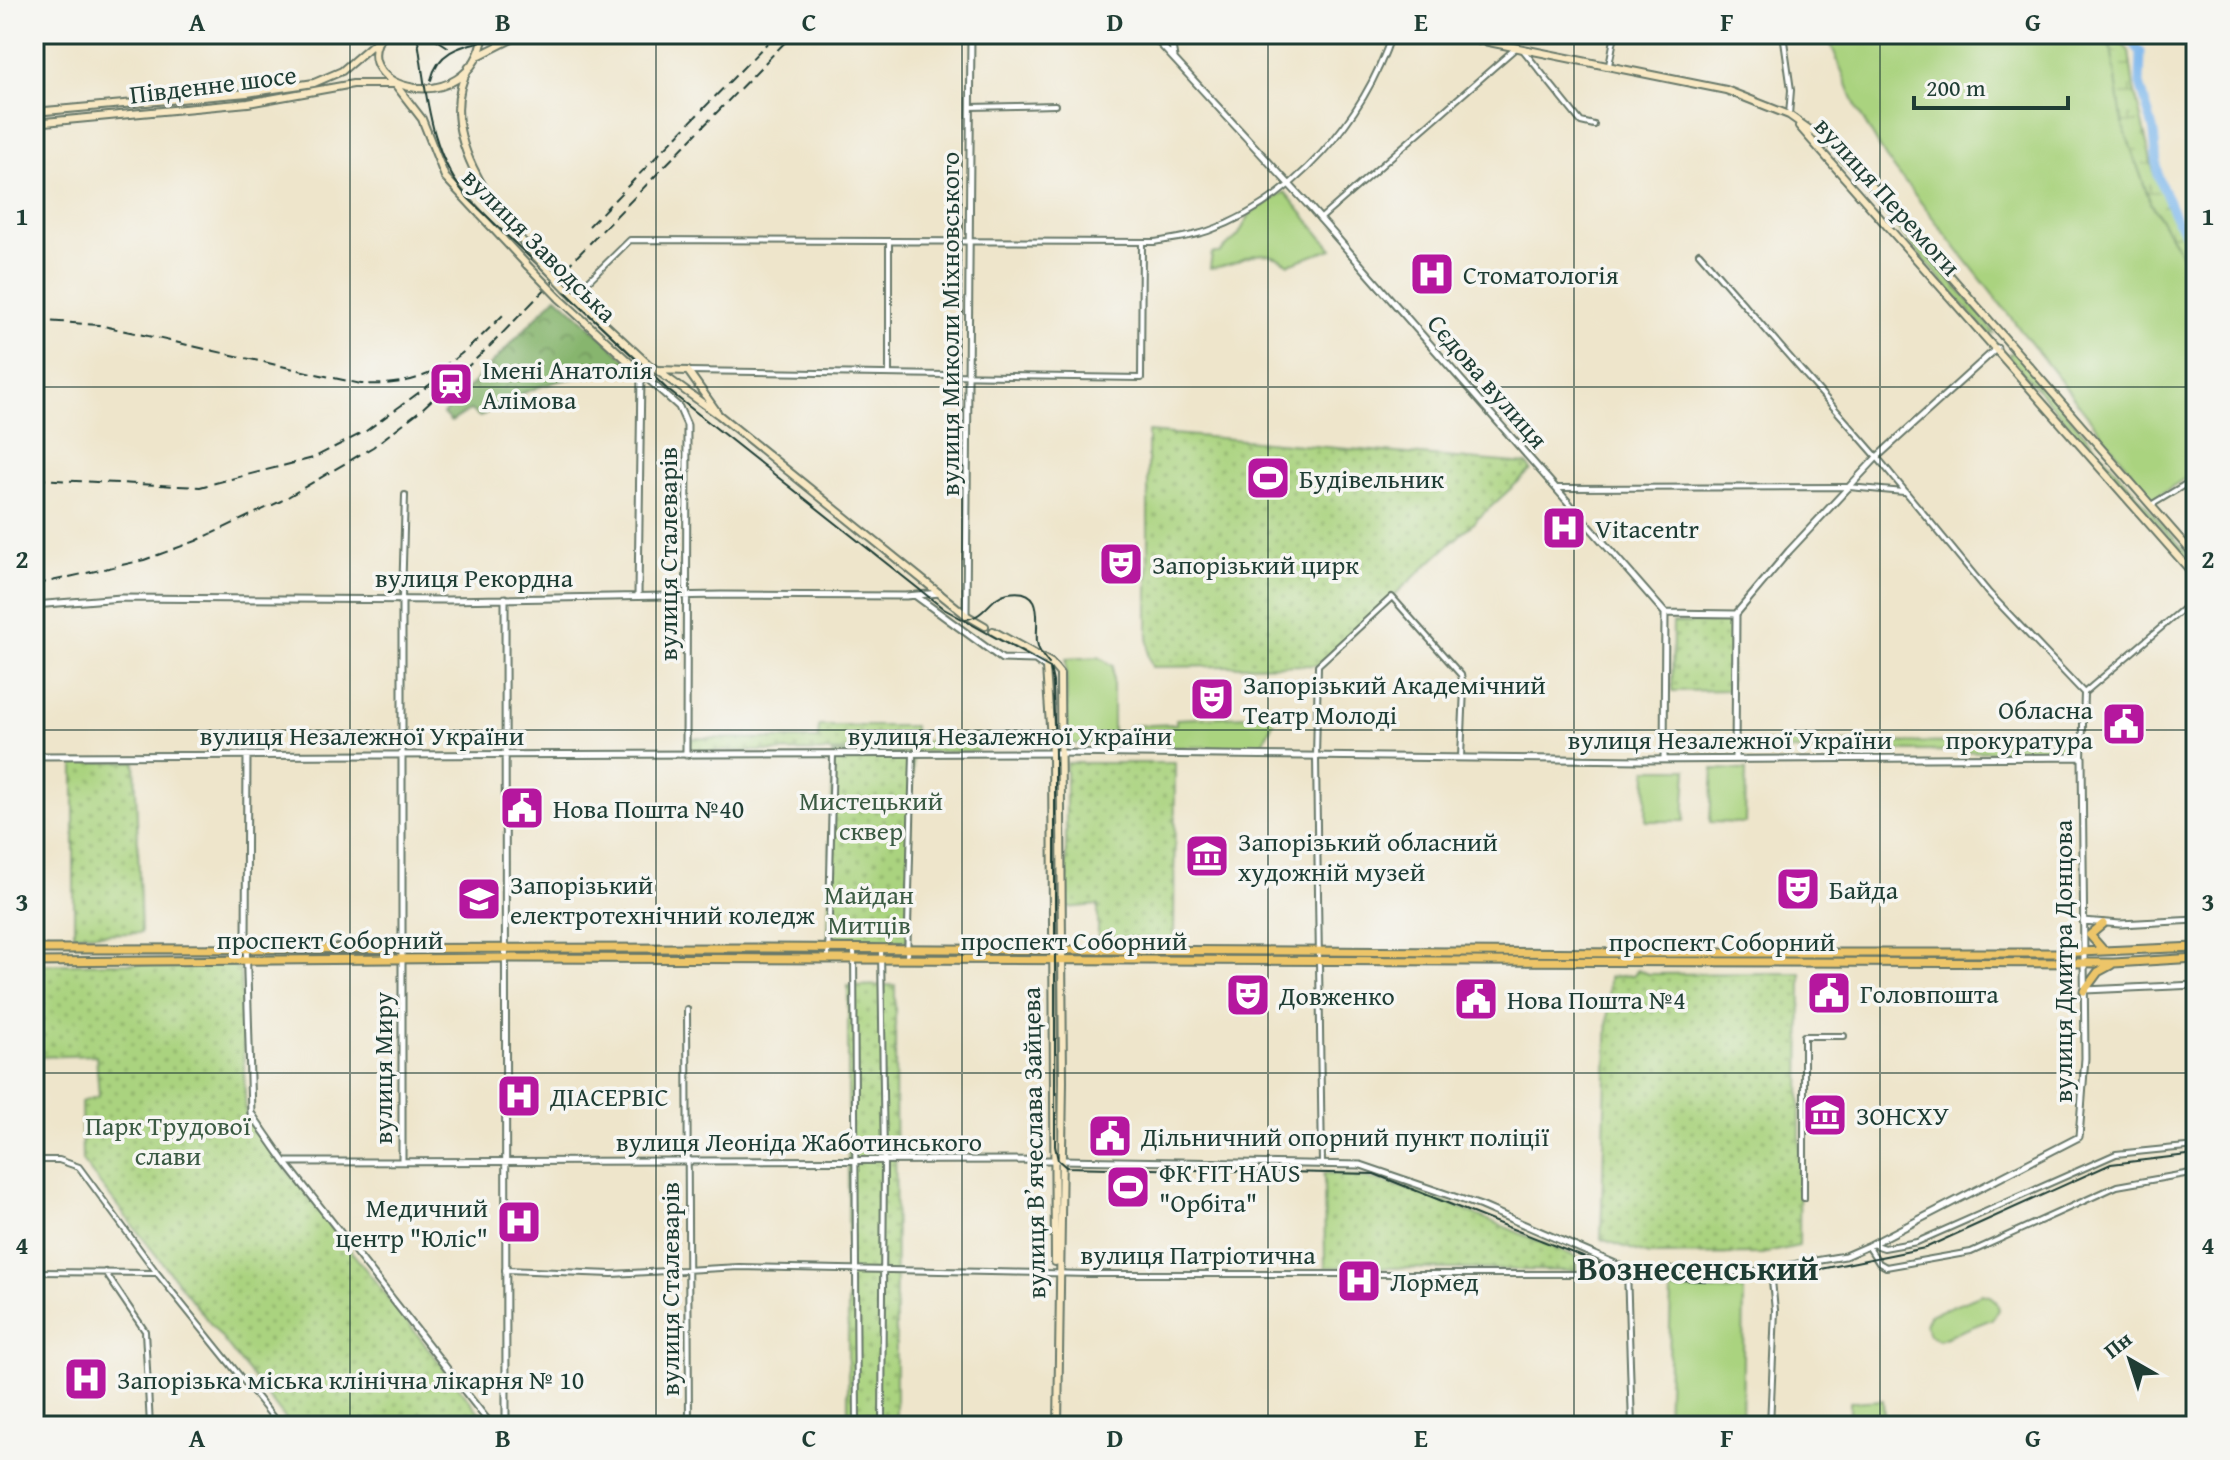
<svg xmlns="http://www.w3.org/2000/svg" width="2230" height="1460" font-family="'Gentium Book Plus',serif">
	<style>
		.green { fill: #aad37f; stroke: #64885a; stroke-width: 2 }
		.forest { fill: url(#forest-crowns); stroke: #537951; stroke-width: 2 }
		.wetland { fill: url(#wetland-marsh); stroke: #64885a; stroke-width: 2 }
		.park { fill: url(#park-dots); stroke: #64885a; stroke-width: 2 }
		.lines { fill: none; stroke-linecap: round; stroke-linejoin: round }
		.river { stroke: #7ab6ec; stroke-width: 9 }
		.minor-casing { stroke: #677869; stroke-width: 8 }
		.tertiary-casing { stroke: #677869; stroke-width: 9 }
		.secondary-casing { stroke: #677869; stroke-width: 10 }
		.primary-casing { stroke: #677869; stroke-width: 11 }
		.minor { stroke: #fff; stroke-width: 4 }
		.tertiary { stroke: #fff; stroke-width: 5 }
		.secondary { stroke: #f8e8c3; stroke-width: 6 }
		.primary { stroke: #edc569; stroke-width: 7 }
		.tram { stroke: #1f3d34; stroke-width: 2 }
		.rail { stroke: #1f3d34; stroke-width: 2; stroke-dasharray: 12 6; stroke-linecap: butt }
		.secondary-bridge-casing { stroke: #677869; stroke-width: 10; stroke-linecap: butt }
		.secondary-bridge { stroke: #f8e8c3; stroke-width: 6 }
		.grid { fill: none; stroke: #1f3d34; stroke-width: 2; stroke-opacity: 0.55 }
		.labels { text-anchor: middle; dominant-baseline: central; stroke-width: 7; stroke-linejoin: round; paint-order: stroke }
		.street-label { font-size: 26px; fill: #1f3d34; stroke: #f6f6f2 }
		.poi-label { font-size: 26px; fill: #1f3d34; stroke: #f6f6f2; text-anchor: start }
		.park-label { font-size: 26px; fill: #3b5b43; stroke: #f6f6f2 }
		.district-label { font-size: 34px; font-weight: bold; fill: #1f3d34; stroke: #f6f6f2 }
		.neatline { fill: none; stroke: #1f3d34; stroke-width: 3 }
		.grid-label { font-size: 26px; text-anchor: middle; font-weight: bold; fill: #1f3d34 }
	</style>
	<defs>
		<pattern id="forest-crowns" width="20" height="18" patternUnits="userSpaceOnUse" patternTransform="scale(2)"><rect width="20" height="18" fill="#87b56e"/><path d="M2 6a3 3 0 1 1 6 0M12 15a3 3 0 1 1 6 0" fill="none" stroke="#6e945b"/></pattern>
		<pattern id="wetland-marsh" width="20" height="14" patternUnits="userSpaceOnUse" patternTransform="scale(2)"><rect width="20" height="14" fill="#aad37f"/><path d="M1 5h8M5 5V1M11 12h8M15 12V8" fill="none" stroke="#8aac69"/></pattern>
		<pattern id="park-dots" width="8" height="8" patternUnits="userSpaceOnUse" patternTransform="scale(2)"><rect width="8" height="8" fill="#aad37f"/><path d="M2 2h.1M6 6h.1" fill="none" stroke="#8aac69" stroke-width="1.8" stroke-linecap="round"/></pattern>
	</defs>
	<rect width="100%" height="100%" fill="#f6f6f2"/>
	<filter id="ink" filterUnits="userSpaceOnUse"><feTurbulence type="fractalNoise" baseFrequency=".0125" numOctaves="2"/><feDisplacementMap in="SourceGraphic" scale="16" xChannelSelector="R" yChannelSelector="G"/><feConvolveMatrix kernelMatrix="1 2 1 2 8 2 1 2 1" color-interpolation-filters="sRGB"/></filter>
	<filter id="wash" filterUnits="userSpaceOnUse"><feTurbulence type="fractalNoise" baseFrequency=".006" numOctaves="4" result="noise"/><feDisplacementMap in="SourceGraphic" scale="32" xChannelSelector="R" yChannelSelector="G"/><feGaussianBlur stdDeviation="1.8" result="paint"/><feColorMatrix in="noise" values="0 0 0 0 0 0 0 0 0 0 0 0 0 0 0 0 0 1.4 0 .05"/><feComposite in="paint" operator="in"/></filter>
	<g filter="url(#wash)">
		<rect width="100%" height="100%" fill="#eee5cb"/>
		<path class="green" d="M1827,34H2096L2114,52L2123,125L2150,201L2196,279V471L2153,499L1886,158L1857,109Z
			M1844,159L1979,313L1994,333L1989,334L1840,163L1839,160Z
			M1285,192L1332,249L1289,264C1254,241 1245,266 1210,268L1212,253H1219L1238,236L1250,214Z
			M2014,352L2188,554L2186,557L2009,357V354Z
			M1099,657L1113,666V744H1067L1066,659Z
			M1271,715L1276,717L1261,747H1128V726L1176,724V719Z
			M1747,742L2066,743L2071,749L2070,752L1779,750L1750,749Z
			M1647,769H1687L1684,821H1646Z
			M1713,769L1746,770L1745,823L1710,822Z
			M1744,1290L1742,1426H1667L1671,1291Z
			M1982,1294C1992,1296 1997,1299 1999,1310L1992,1319L1939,1340L1929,1335L1925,1325L1929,1315Z
			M1883,1400L1884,1421H1850V1402Z"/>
		<path class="forest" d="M557,296L641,373C576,374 536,380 480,417L470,410L451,422L443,414Z"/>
		<path class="wetland" d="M2109,34H2114L2129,51L2134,89L2155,177L2196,258V279L2150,201L2123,125Z"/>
		<path class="park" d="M1148,432L1527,464L1531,470L1318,665L1152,667L1148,655Z
			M1673,623H1731L1730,690L1672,691Z
			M819,726H914V741H977V752L690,751V738L818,739Z
			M833,754H913L907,941L828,937Z
			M135,761L141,933L74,934V763Z
			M1066,763H1175L1174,940L1098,936V905L1066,908Z
			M107,963L230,965L240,969L246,1119L490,1426H291L82,1161L81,1102L99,1096L96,1055L37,1057V965Z
			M1638,970L1648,974L1801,973L1799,1246L1762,1254L1649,1255L1601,1239L1609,977L1633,975Z
			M895,985L896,1426H848V986Z
			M1324,1173C1409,1177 1498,1227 1577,1257L1576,1271L1325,1267Z"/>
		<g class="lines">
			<path class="river" d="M2124,34L2141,52L2140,84L2154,132L2158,176L2176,219L2196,248"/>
		</g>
	</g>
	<g filter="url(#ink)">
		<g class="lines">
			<g class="minor-casing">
				<path id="minor" d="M1783,34L1791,90L1789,115
					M1523,50L1581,122L1594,125
					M1609,65L1615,34
					M970,107L1055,105
					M1320,219L1517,47
					M889,241V374
					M1699,253L1877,457L1989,593L2084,693
					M573,296L630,240L1154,242C1171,239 1191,237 1208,231C1294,201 1364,119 1392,34
					M688,371L1141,378L1142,242
					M1557,488L1849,487L1904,492
					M2151,505L2196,478
					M402,598L405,495
					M2082,757L2084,693L2196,598
					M854,948L857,1426
					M881,949L884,1161L882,1426
					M828,959L833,754
					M907,960L913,754
					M687,1009L689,1426
					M34,1160H59L79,1167L157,1273L280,1426
					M1322,1164L1316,758L1318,665L1392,597L1461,675L1464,688L1461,757
					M1804,1198V1036H1844
					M1872,1244L1884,1248L1917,1242L2116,1154L2196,1146
					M1868,1246L1879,1263L1886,1267L1971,1252L2117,1186L2196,1172
					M505,1270L612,1274L739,1267L1090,1274H1591L1627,1269L1632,1426
					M34,1272L156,1273
					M105,1272L145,1331L150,1426
					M1770,1426L1775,1310L1771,1271"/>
			</g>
			<g class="tertiary-casing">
				<path id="tertiary" d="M1151,34L1310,207L1665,613
					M1170,34L1174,57
					M641,373L679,407L687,425L686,755
					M638,595L641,374
					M916,596L1002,659L1035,660L1046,668
					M505,598L506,1426
					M34,605L121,598L447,600L721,595L906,596L940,593
					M1665,613L1736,614L1735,757
					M1736,614L1789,551L1877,457L1997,348
					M966,615L971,34
					M247,755L246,939L251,1113L285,1162L492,1426
					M34,756L1057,753L1640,760L2082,757L2085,1058L2079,1137L1868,1246L1845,1256L1750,1272L1627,1269L1481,1206L1361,1165L1061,1160L285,1162
					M1664,758L1665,613
					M2083,921L2120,924L2196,920
					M2085,990L2196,985
					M402,1160V598"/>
			</g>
			<g class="secondary-casing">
				<path id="secondary" d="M383,34C343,88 470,123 484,34
					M1449,34L1726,90L1789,115L1844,154L2196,557
					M480,55L522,34
					M469,67C433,132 494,208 535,256
					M34,112L247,93L314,83L342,71L378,40
					M34,123L248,103L353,84H395L422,119L445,177L527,265
					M1799,126L2196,577
					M567,289L648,364
					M559,298L641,373L648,364L719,415L966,615L985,626
					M658,370L688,371L717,412
					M993,631L1051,663L1060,674L1063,1081L1058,1426
					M1051,663L1046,668L1052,754L1055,1262"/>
			</g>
			<g class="primary-casing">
				<path id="primary" d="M34,949L765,948L1635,953H2056L2196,947
					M2103,950L2090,935L2103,924
					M34,962L507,958L2114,963L2196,958
					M2084,991L2098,972L2111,965"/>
			</g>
			<use href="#minor" class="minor"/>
			<use href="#tertiary" class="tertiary"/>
			<use href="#secondary" class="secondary"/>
			<use href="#primary" class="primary"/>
			<path class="tram" d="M417,34C426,90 429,155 469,199L668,390L944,609L1050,668L1053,682L1055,753V1146L1058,1160L1066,1167L1374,1174L1636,1278L1706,1281L1772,1279L1925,1248L2111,1164L2196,1154
				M428,34L448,47
				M431,80C440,42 475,46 507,34
				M966,619C986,617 990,596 1008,593C1047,586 1035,623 1037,642C1038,651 1044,658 1049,664"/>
			<path class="rail" d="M589,226L776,34
				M34,320L99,325L361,384C430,388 459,359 505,313
				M34,479L200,487L313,458L366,431L443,375
				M34,585L144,560L196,541L281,501L373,447L422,409L490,346L793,34"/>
			<g class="secondary-bridge-casing">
				<path id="secondary-bridge" d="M535,256L567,289
					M527,265L559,298"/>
			</g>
			<use href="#secondary-bridge" class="secondary-bridge"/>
		</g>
	</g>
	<path class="grid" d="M350,34V1426M656,34V1426M962,34V1426M1268,34V1426M1574,34V1426M1880,34V1426M34,387H2196M34,730H2196M34,1073H2196"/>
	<defs>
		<g id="hospital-square" transform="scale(2.3)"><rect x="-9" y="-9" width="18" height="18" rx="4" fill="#b5179e" stroke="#f6f6f2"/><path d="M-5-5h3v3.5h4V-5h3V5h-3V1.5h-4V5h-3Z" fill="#fff"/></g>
		<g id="station-square" transform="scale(2.3)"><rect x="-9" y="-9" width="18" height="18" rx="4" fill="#b5179e" stroke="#f6f6f2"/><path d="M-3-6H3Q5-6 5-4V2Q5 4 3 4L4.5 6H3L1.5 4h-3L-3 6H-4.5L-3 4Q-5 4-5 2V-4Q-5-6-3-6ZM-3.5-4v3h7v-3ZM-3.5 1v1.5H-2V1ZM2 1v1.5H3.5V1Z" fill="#fff"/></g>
		<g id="stadium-square" transform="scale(2.3)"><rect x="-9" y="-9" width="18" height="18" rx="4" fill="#b5179e" stroke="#f6f6f2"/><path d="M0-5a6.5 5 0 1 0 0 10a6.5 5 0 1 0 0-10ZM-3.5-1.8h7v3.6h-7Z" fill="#fff"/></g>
		<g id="theatre-square" transform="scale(2.3)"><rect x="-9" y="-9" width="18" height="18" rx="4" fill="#b5179e" stroke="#f6f6f2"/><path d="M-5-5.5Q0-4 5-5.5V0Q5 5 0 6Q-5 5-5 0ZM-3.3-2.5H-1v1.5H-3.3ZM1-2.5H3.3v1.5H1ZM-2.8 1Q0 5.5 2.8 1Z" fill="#fff"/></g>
		<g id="civic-square" transform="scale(2.3)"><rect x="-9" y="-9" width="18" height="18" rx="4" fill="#b5179e" stroke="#f6f6f2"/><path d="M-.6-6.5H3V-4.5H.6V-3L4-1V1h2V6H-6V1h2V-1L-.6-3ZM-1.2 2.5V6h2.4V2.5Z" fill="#fff"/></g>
		<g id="museum-square" transform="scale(2.3)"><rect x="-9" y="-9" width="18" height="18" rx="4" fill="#b5179e" stroke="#f6f6f2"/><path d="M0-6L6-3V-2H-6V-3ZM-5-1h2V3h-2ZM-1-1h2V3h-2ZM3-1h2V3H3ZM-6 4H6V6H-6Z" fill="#fff"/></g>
		<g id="university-square" transform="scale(2.3)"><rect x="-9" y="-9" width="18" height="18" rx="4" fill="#b5179e" stroke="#f6f6f2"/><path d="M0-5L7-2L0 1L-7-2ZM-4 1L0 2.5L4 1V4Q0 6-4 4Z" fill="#fff"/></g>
	</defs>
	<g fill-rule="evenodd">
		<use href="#hospital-square" x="1432" y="274"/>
		<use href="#station-square" x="451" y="384"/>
		<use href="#stadium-square" x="1268" y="478"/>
		<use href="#hospital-square" x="1564" y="528"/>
		<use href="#theatre-square" x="1121" y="564"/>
		<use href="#theatre-square" x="1212" y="699"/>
		<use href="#civic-square" x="2124" y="724"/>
		<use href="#civic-square" x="522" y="808"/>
		<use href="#museum-square" x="1207" y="856"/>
		<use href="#theatre-square" x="1798" y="889"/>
		<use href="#university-square" x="479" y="899"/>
		<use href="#civic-square" x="1829" y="993"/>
		<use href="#theatre-square" x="1248" y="995"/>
		<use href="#civic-square" x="1476" y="999"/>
		<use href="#hospital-square" x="519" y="1096"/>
		<use href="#museum-square" x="1825" y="1115"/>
		<use href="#civic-square" x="1110" y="1136"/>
		<use href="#stadium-square" x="1128" y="1187"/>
		<use href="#hospital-square" x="519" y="1222"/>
		<use href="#hospital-square" x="1359" y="1281"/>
		<use href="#hospital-square" x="86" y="1379"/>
	</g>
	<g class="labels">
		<g class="street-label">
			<text transform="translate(213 84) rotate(-7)">Південне шосе</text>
			<text transform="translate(1888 196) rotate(48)">вулиця Перемоги</text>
			<text transform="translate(540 245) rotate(45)">вулиця Заводська</text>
			<text transform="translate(949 324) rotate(-90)">вулиця Миколи Міхновського</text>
			<text transform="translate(1488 381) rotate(49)">Сєдова вулиця</text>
			<text transform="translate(667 554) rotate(-90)">вулиця Сталеварів</text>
			<text x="474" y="577">вулиця Рекордна</text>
			<text x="362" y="735">вулиця Незалежної України</text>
			<text x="1010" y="735">вулиця Незалежної України</text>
			<text x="1730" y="739">вулиця Незалежної України</text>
			<text x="330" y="939">проспект Соборний</text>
			<text x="1074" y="940">проспект Соборний</text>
			<text x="1722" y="941">проспект Соборний</text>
			<text transform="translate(2062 961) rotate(-90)">вулиця Дмитра Донцова</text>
			<text transform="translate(382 1068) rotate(-90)">вулиця Миру</text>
			<text x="799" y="1141">вулиця Леоніда Жаботинського</text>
			<text transform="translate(1033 1143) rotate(-91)">вулиця Вʼячеслава Зайцева</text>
			<text x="1198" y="1254">вулиця Патріотична</text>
			<text transform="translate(669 1289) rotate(-90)">вулиця Сталеварів</text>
		</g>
		<g class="poi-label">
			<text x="1463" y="274">Стоматологія</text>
			<text x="482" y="369">Імені Анатолія<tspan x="482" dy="30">Алімова</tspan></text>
			<text x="1299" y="478">Будівельник</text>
			<text x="1595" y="528">Vitacentr</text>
			<text x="1152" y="564">Запорізький цирк</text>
			<text x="1243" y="684">Запорізький Академічний<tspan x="1243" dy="30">Театр Молоді</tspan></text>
			<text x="2093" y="709" text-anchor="end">Обласна<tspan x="2093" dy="30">прокуратура</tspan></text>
			<text x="553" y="808">Нова Пошта №40</text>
			<text x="1238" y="841">Запорізький обласний<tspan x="1238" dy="30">художній музей</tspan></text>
			<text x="510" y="884">Запорізький<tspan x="510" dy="30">електротехнічний коледж</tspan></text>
			<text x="1829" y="889">Байда</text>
			<text x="1860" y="993">Головпошта</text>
			<text x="1279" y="995">Довженко</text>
			<text x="1507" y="999">Нова Пошта №4</text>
			<text x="550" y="1096">ДІАСЕРВІС</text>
			<text x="1856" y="1115">ЗОНСХУ</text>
			<text x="1141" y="1136">Дільничний опорний пункт поліції</text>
			<text x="1159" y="1172">ФК FIT HAUS<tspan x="1159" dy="30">"Орбіта"</tspan></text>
			<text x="488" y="1207" text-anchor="end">Медичний<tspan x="488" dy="30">центр "Юліс"</tspan></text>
			<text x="1390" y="1281">Лормед</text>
			<text x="117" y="1379">Запорізька міська клінічна лікарня № 10</text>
		</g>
		<g class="park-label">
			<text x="871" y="800">Мистецький<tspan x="871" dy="30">сквер</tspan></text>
			<text x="869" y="894">Майдан<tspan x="869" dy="30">Митців</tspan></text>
			<text x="168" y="1125">Парк Трудової<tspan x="168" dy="30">слави</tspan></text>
		</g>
		<g class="district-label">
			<text x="1698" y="1267">Вознесенський</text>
		</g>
	</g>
	<rect width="2230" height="1460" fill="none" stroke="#f6f6f2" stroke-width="88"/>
	<g transform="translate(2130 1360) rotate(321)" stroke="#f6f6f2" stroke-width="6" paint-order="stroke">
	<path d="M0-6L14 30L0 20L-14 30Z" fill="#1f3d34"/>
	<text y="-12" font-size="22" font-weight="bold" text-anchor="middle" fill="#1f3d34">Пн</text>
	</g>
	<path d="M1914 96v12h154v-12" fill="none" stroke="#1f3d34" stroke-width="4"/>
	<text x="1926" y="96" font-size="24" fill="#1f3d34" stroke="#f6f6f2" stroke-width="6" paint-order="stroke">200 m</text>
	<rect x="44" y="44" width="2142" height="1372" class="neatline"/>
	<g class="grid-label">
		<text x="197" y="31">A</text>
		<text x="503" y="31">B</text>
		<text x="809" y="31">C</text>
		<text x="1115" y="31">D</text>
		<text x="1421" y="31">E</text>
		<text x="1727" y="31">F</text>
		<text x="2033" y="31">G</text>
		<text x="22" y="225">1</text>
		<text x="2208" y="225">1</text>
		<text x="22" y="568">2</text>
		<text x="2208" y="568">2</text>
		<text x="22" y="911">3</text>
		<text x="2208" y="911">3</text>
		<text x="22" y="1254">4</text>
		<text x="2208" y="1254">4</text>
		<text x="197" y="1447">A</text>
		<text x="503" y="1447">B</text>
		<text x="809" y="1447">C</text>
		<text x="1115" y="1447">D</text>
		<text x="1421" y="1447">E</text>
		<text x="1727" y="1447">F</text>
		<text x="2033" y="1447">G</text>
	</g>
</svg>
